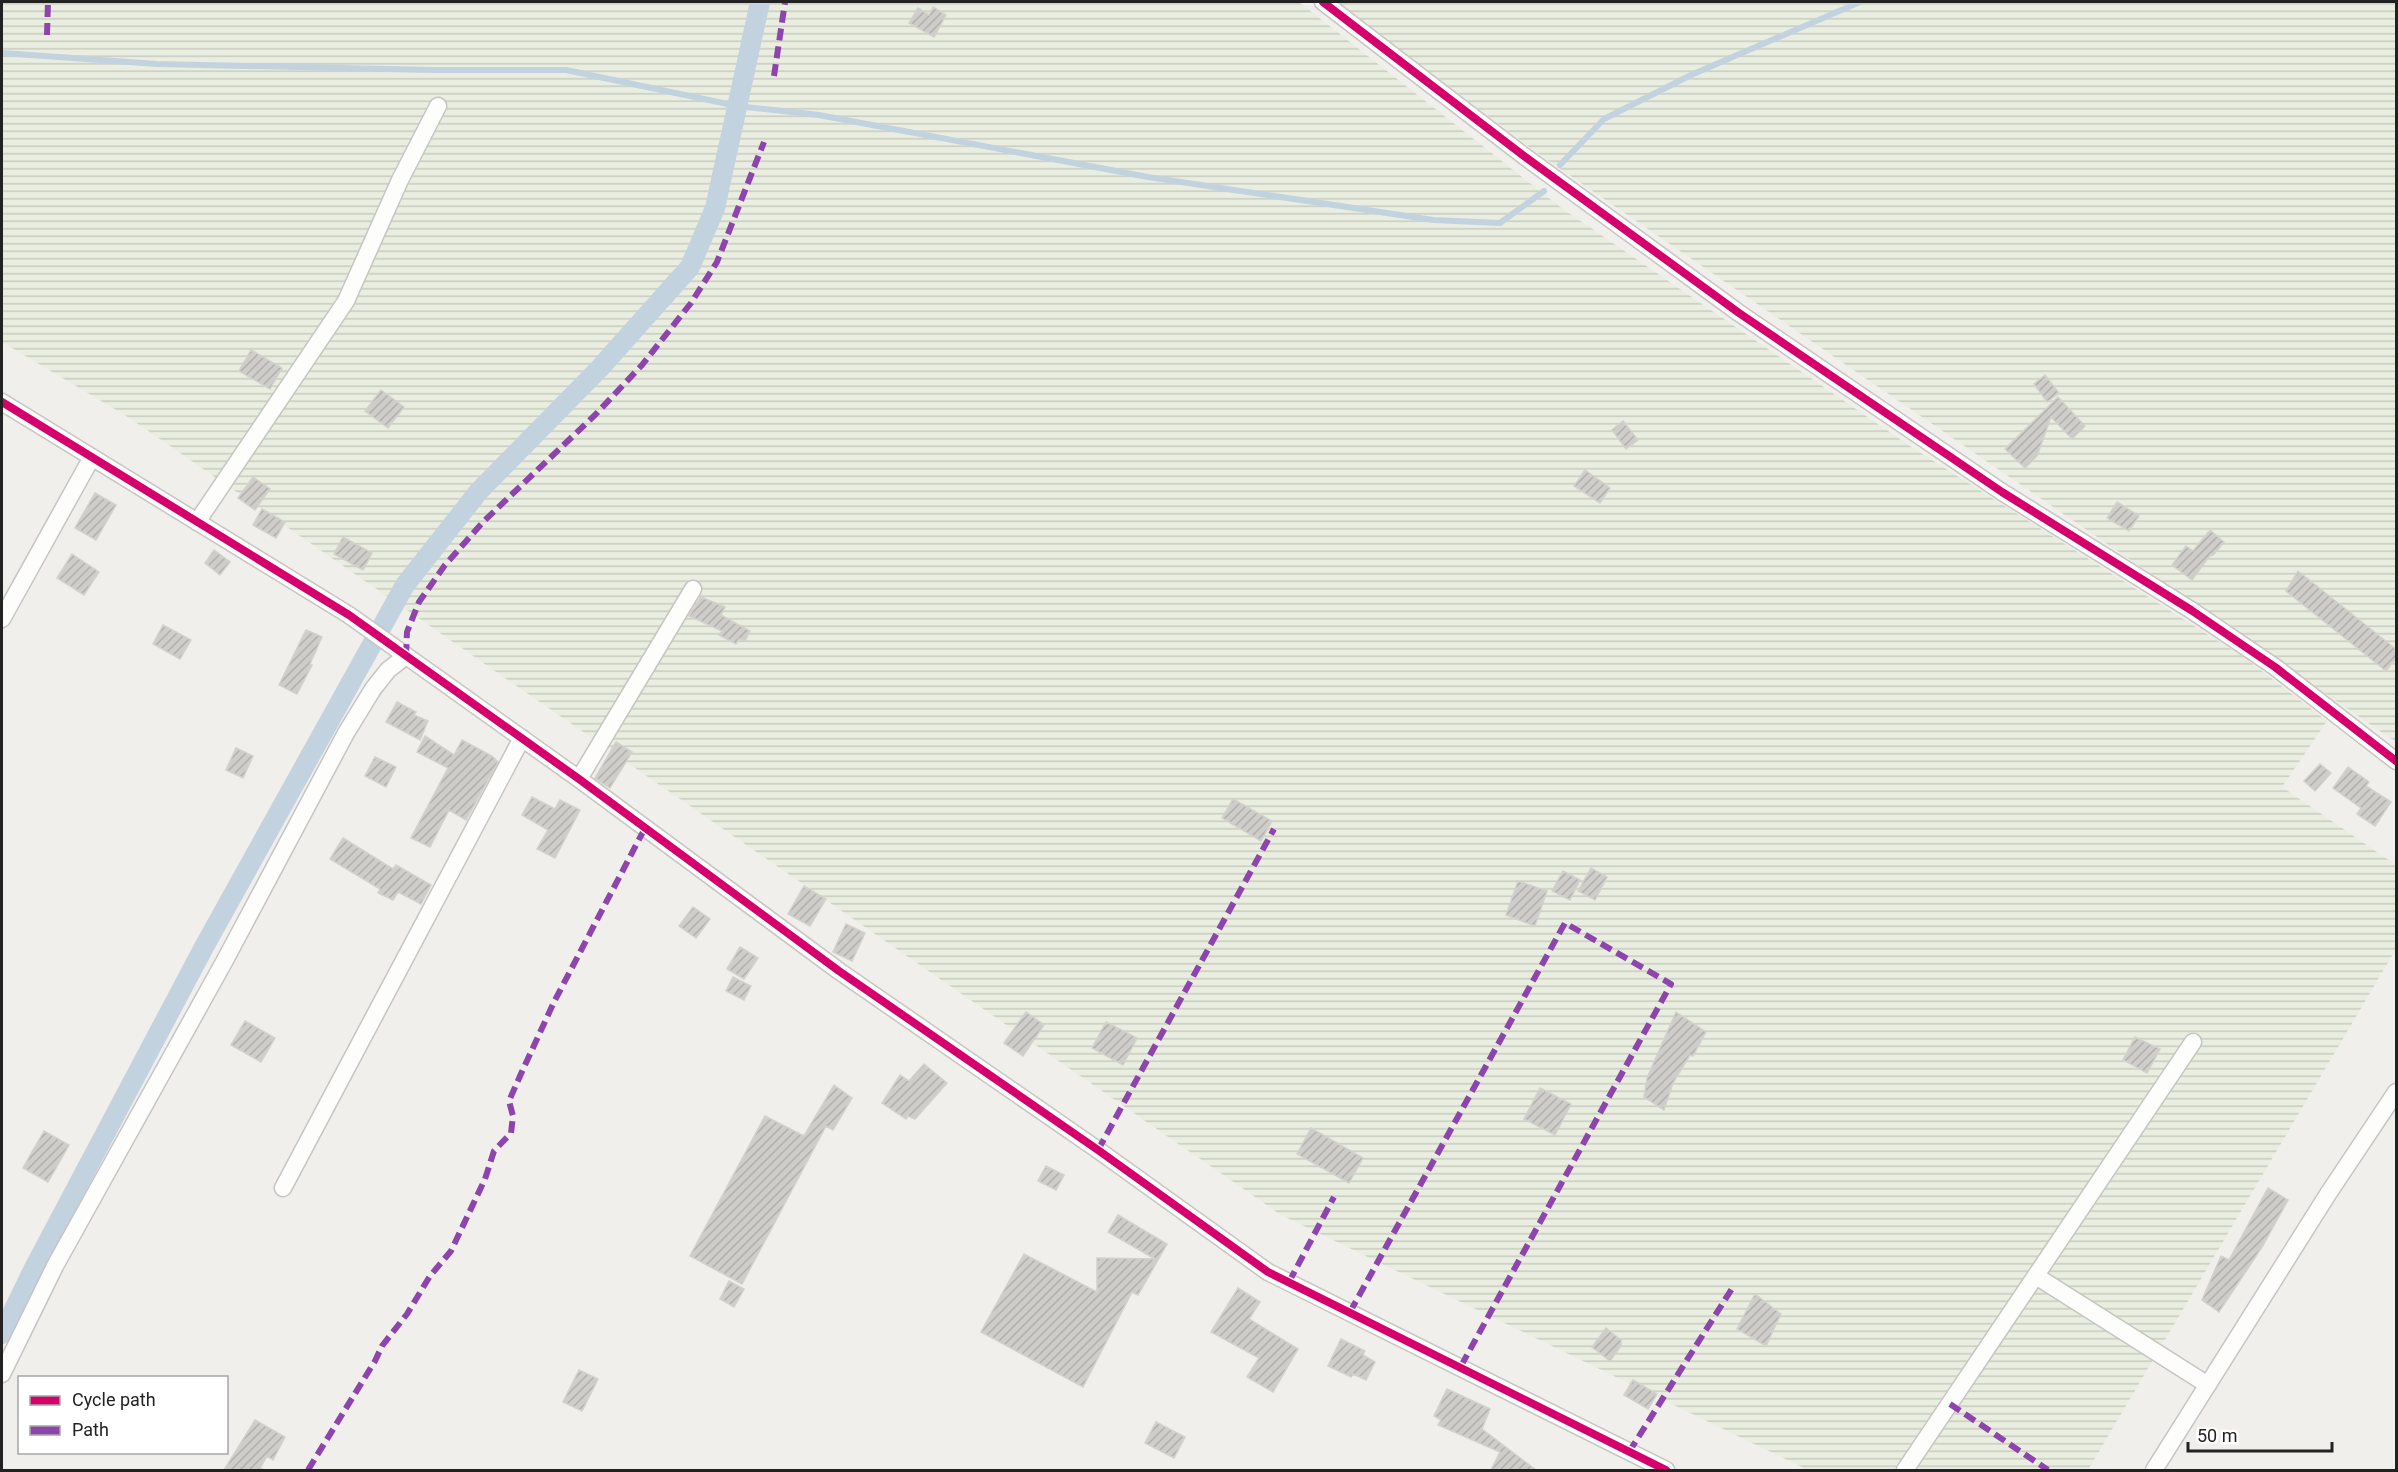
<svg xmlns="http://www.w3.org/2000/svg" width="2398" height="1472" font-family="Roboto,sans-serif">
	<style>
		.farmland { fill: url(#farmland-rules) }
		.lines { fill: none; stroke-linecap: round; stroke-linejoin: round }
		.stream { stroke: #c2d2df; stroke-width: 6 }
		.canal { stroke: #c2d2df; stroke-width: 20 }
		.building { fill: url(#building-hatch); stroke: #d3d1cd; stroke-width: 1.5 }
		.street-casing { stroke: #c6c5c3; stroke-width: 19 }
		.street { stroke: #fdfdfc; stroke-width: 16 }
		.quiet { stroke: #8e44ad; stroke-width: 6; stroke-dasharray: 12 6; stroke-linecap: butt }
		.cycleway-casing { stroke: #fff; stroke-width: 11 }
		.cycleway { stroke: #d6006c; stroke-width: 8 }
	</style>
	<defs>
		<pattern id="farmland-rules" width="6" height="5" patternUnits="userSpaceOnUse" patternTransform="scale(1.5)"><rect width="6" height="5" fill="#eaeee0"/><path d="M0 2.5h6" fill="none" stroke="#c8ccc0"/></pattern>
		<pattern id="building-hatch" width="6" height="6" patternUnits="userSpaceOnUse" patternTransform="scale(1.5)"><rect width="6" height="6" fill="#cecdca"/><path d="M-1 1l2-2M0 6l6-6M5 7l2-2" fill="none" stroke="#b1b0ad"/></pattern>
	</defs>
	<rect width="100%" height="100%" fill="#f0efeb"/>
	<path class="farmland" d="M2,2H1299L1563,209L1913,448L2245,658L2327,721L2282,787L2396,865V949L2088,1470H1808L1281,1215L128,417L2,342Z
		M1337,2H2396V742L1540,155Z"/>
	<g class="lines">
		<path class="stream" d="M2,53L157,64L433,70H566L737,106L819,115L1148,177L1433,220L1500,223L1544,191
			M1560,165L1604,119L1691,75L1860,2"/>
		<path class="canal" d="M2,1334L33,1270L204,947L405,585L479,491L599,369L690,267L715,208L760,2"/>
	</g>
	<path class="building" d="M933,7L946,15L934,37L909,23L918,8L929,15Z
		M251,350L282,368L270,389L239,371Z
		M2045,375L2059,393L2047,402L2034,384Z
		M381,390L404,407L388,428L365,411Z
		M2058,397L2085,426L2072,439L2051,417L2037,456L2025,468L2005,449Z
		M1623,421L1638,440L1626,449L1612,430Z
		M1585,470L1610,488L1600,503L1574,486Z
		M253,477L270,489L255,510L238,498Z
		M95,493L116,505L96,540L75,528Z
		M2117,502L2139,516L2129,531L2107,518Z
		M262,509L285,522L276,538L253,525Z
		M2210,530L2224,542L2213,555L2211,554L2192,580L2172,565L2186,546L2193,551Z
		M343,537L372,553L363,570L334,554Z
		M214,550L230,562L220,575L205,563Z
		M72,554L99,572L84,595L57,578Z
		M2298,571L2397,650V657L2386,671L2286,591Z
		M701,597L725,607L721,615L750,631L745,641L739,639L736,644L719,635L722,631L689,616Z
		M163,625L191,640L180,659L153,644Z
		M306,630L322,637L310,664L312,665L297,694L279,685Z
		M397,702L416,712L414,715L428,721L420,740L386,722Z
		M425,736L454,755L462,740L492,756L498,762L466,820L449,810L430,847L411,838L448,768L417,752Z
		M616,742L632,752L610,788L595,778Z
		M236,748L253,756L243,778L226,770Z
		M375,757L396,767L386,787L365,776Z
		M2320,764L2331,773L2315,791L2304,781Z
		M2348,767L2369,782L2366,786L2391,802L2375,826L2357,814L2361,808L2333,788Z
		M532,797L555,809L560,800L580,810L555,858L537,849L548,830L522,815Z
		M1233,799L1272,821L1261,841L1222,818Z
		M343,838L393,869L396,865L431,885L421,904L398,892L393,900L378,893L380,889L330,859Z
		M1591,868L1607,877L1595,900L1578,891Z
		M1563,871L1580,880L1570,900L1552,891Z
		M1518,881L1547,891L1535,926L1506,915Z
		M804,886L826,899L810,926L788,914Z
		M693,907L710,919L696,938L679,926Z
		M846,924L865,933L852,961L833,952Z
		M740,947L758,958L744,979L727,969Z
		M733,977L751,986L744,1000L726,991Z
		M1026,1012L1044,1025L1023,1056L1004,1043Z
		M1676,1012L1706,1032L1693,1056L1690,1055L1673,1083L1664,1110L1644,1097L1647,1078Z
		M245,1021L275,1038L261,1062L231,1045Z
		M1106,1022L1137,1038L1123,1065L1092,1048Z
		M2135,1037L2160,1049L2147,1073L2123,1060Z
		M924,1064L947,1083L915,1119L908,1116L906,1119L882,1103L900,1075L909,1081Z
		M834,1085L852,1098L833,1130L826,1126L742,1284L690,1256L765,1116L804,1136Z
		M1540,1088L1571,1104L1555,1135L1524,1119Z
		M1311,1128L1363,1158L1349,1183L1297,1154Z
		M44,1131L69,1145L48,1182L23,1168Z
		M1046,1166L1064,1175L1056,1190L1038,1181Z
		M2268,1188L2288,1200L2262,1247L2219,1312L2202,1300L2221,1256L2229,1260Z
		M1118,1215L1167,1244L1138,1295L1132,1292L1083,1387L981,1332L1024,1254L1097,1292V1258L1155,1259L1108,1232Z
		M729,1281L744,1289L734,1307L720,1299Z
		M1238,1288L1260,1302L1249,1319L1298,1349L1273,1392L1247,1377L1259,1358L1211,1332Z
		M1755,1294L1781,1314L1766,1346L1737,1329Z
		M1606,1328L1621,1340V1346L1610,1361L1592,1347Z
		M1341,1339L1365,1351L1363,1355L1375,1362L1366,1380L1353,1374L1351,1377L1328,1366Z
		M579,1370L598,1379L582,1411L563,1402Z
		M1633,1380L1657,1394L1648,1409L1624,1395Z
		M1447,1389L1490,1409L1482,1429L1536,1470H1491L1500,1452L1438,1425L1441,1420L1434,1416Z
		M255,1420L285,1437L273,1460L267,1456L260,1468L264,1470H224Z
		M1156,1422L1185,1437L1174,1458L1145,1443Z"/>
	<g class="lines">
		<g class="street-casing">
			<path id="street" d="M1323,2L1524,156L1739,313L2002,492L2191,610L2275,667L2396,761
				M2,402L349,615L579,779L839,971L1098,1150L1268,1272L1666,1470
				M197,522L346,301L400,180L438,106
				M2,619L92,457
				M579,779L693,589
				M283,1188L522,738
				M2036,1276L2208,1385
				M2,1374L55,1266L224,962L346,733L373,689L388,670L406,656
				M1905,1470L2193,1042
				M2154,1470L2328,1194L2396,1092"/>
		</g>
		<use href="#street" class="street"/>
		<path class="quiet" d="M47,35L48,2
			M774,76L785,2
			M406,656L407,632L419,602L445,565L483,522L595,415L642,365L691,303L717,262L764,142
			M1098,1150L1274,829
			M1289,1282L1334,1197
			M1350,1312L1565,923L1671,984L1461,1366
			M1950,1404L2048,1470
			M1629,1452L1733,1287
			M308,1470L375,1361L382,1346L407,1314L430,1276L451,1251L485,1179L494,1151L511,1133L513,1116L509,1101L520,1076L554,1002L645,828"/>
		<g class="cycleway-casing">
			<path id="cycleway" d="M1323,2L1524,156L1739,313L2002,492L2191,610L2275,667L2396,761
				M2,402L349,615L579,779L839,971L1098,1150L1268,1272L1666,1470"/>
		</g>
		<use href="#cycleway" class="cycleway"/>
	</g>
	<rect width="2398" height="1472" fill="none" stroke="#222222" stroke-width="6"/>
	<rect x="18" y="1376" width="210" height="78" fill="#ffffff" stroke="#a7a7a7" stroke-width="1.5"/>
	<rect x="30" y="1396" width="30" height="9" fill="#d6006c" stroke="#a7a7a7" stroke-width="1.5"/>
	<text x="72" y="1406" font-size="18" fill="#222222">Cycle path</text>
	<rect x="30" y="1426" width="30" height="9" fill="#8e44ad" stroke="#a7a7a7" stroke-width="1.5"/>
	<text x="72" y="1436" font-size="18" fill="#222222">Path</text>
	<path d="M2188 1442v9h144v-9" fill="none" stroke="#222222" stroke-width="3"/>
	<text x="2197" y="1442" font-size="18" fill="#222222" stroke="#ffffff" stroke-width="4.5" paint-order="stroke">50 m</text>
</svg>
